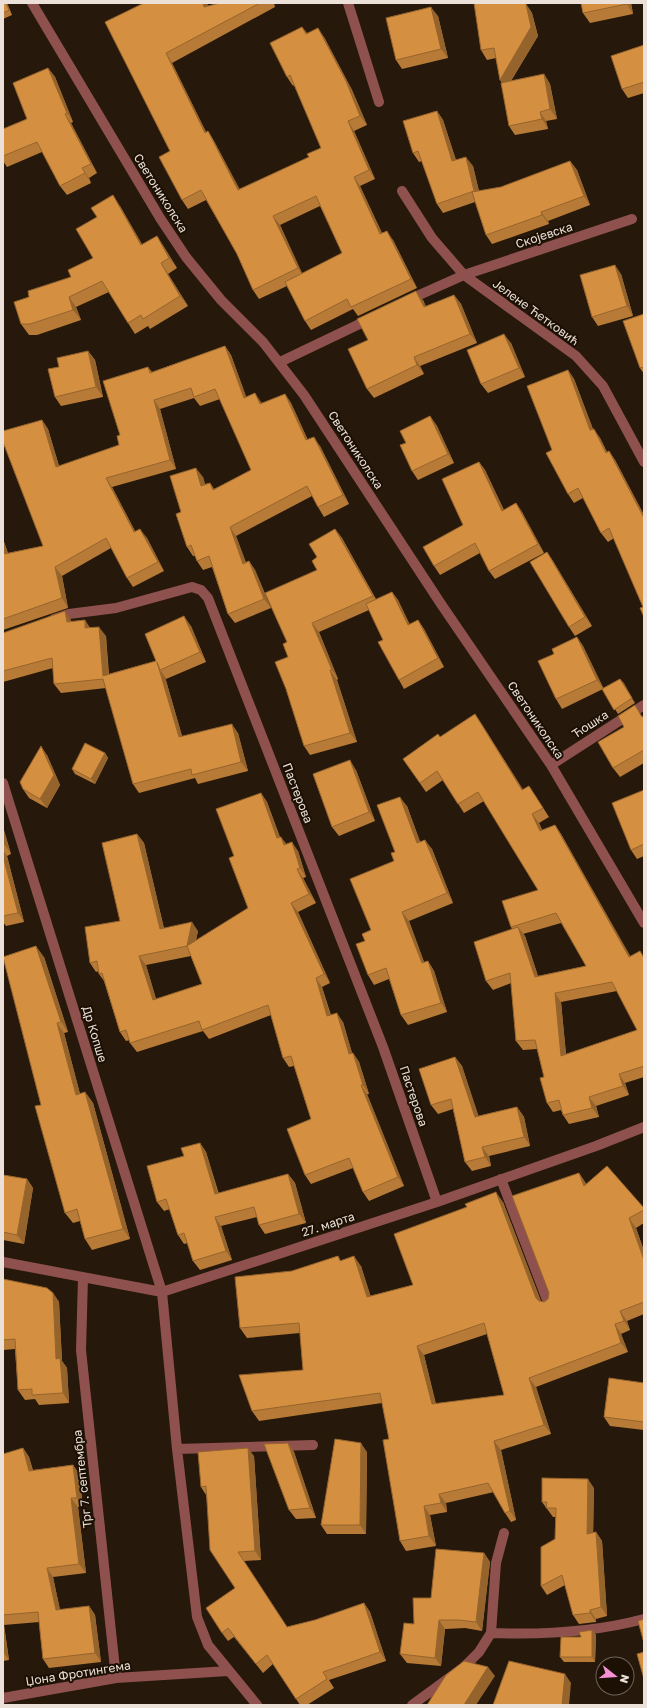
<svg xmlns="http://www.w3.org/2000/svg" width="647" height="1708" font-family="'Golos Text',sans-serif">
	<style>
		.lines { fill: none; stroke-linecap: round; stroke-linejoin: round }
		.lane { stroke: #8f514e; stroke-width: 10 }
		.street { stroke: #8f514e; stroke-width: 10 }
		.wall { fill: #b77b37; fill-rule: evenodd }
		.shaded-wall { fill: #95642d }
		.building { fill: #d58f40; stroke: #95642d; fill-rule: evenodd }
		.labels { text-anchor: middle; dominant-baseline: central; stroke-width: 4; stroke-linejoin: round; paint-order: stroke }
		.street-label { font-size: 12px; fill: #ebe1d8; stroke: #1c0f03 }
	</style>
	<rect width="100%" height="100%" fill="#26180a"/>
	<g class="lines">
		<path class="lane" d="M491,1633C542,1635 595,1632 644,1619
			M412,1705L464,1667L479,1652L491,1633L496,1563L504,1533"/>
		<path class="street" d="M32,3L160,218L186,257L221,300L263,342L304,395L441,604L551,765L644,923
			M348,3L379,102
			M402,191L432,238L464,275L576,356L603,386L644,462
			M408,300L464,275L632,219
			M280,362L372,318
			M54,619L69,614L116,608L192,587L201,590L208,598L383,1047L437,1202
			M551,765L644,705
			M3,783L162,1292L177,1449L197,1617L208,1645L257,1705
			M501,1179L549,1305
			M3,1262L162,1292L437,1202L596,1146L644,1127
			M83,1277L81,1350L116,1678
			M177,1449L313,1445
			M3,1698L116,1678L228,1671"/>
	</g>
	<path class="wall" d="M3,3H7L12,15L3,19Z
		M207,3L208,6L220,3H274L275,7L172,63L206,132L208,131L214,141L239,189L309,157L321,148L294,85L293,86L287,77L302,27L307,33L324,37L352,90L367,125L354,131L375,179L360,186L382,233L393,240L417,288L358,316L353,309L311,330L305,321L287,286L259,299L253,290L237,254L206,200L188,209L182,200L170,151L105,22ZM320,206L342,253L302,274L280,225Z
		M581,3H631L633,14L590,23L583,13Z
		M526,4L532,13L538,36L511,81L544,74L550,84L557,119L546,121L548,129L515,135L509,126L502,83L500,80L496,58L487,60L481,50Z
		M438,16L448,58L402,69L396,60Z
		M644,45V93L628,98L622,89Z
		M48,68L55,77L73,122L71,123L97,173L89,178L91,183L67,195L60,186L42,152L7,167L3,161V129L27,119Z
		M437,111L443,120L456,160L473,166L479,191L501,187L570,161L577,170L590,205L548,221L549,224L492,244L486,235L475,202L443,213L437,204L422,161L419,162L413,153Z
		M120,206L142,245L157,236L164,247L177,268L168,274L188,306L150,329L148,326L135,334L128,323L109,292L76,307L81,320L37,335H29L21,324L71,277L93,258Z
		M621,274L633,316L598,326L592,317Z
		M454,295L461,304L477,343L420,366L424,374L374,398L367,389L368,340L423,300L426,307Z
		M644,314V374L640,368Z
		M511,343L525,377L488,393L481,384Z
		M225,346L231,355L246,397L261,402L262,403L285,394L291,403L308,440L320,446L349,504L324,517L318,507L312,496L236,536L246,563L249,561L255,570L271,608L235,623L228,614L212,567L203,570L197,561L195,556H193L187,547L181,512L203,477L205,484L210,483L214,489L251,470L220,399L200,406L194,398L160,409L176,469L112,487L135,531L147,538L164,571L133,587L127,578L111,548L62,576L68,608L3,630V539L8,553L43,546L42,420L48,429L59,466L119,445L120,435L148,367L152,372Z
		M88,351L95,360L103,397L61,406L55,397L59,367Z
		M568,370L574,379L593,429L600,438L607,452L609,451L615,460L644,515V617L643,607L614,538L608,542L601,533L583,498L574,503L568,494L552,450Z
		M430,416L437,426L454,463L418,480L412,471L406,443Z
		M479,462L485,470L504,510L516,503L522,512L544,553L495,579L489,571L480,553L440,575L434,566L463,525Z
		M335,529L342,538L376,599L392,592L398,600L410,625L418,620L424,629L444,667L404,689L399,680L383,640L369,610L319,632L338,679L337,680L357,742L310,755L304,746L288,657L287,642L317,570V557Z
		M547,552L553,561L592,626L575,636L569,627Z
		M71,620V621L90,628L106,636L109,674L156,661L191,626L206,662L166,679L165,677L182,736L238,733L248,771L198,784L195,778L139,793L133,784L106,688L61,693L54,684L53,668L3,682V633Z
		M577,637L583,646L603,688L620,679L635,703L618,714L603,689L562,709L556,699L554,654Z
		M643,716H644V763L620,777L613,768Z
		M481,723L523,790L535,795L549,817L539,823L542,830L555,825L561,834L630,957L644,956V1077L625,1083L629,1095L596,1106L599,1117L569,1124L563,1115L561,1110L553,1112L547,1103L544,1077L537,1049L523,1050L516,1041L511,983L493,990L486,981L512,930L511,927L538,890L484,801L464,813L443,780L426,792L403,759L440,737ZM561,923L586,966L538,976L525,936L523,934ZM617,991L637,1030L566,1054L561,1002Z
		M105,753L108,758L95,784L75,774L72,769Z
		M47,755L60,785L47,808L29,798L23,789Z
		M356,770L375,821L339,836L332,827Z
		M644,790V856L637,859L631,850Z
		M261,793L267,802L280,837L286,844L298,851L306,877L303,878L316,903L298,912L330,983L322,987L331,1015L343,1022L352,1053H353L359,1062L369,1094H367L404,1186L369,1201L363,1192L353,1168L311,1184L305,1175L311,1119L294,1066L289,1067L283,1058L271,1015L209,1039L203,1031L137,1052L130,1043V1040L126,1041L120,1032L104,981L99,974V971L96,972L90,963L120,921L137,834L144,843L164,928L198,931L196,940L248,908L234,856ZM191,956L202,984L156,999L146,965Z
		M407,806L420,842L432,849L453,903L409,921L424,962L428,961L434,971L447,1012L408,1025L401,1015L389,979L374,985L368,975L365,941L371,930L394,861L395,852Z
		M3,827L11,854L7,856L24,922L6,926L3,922Z
		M44,957L68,1032L64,1033L80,1094L85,1092L93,1103L130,1239L92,1250L85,1239L80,1221L73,1223L65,1213L41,1105Z
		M455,1057L462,1066L478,1116L517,1107L524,1117L530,1146L489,1156L491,1166L472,1171L465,1162L453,1109L438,1114L431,1105Z
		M200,1143L206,1152L219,1194L288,1174L295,1183L306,1223L265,1234L259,1225L257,1217L221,1226L232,1260L200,1270L193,1261L188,1243L184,1244L178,1235L170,1209L164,1211L157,1202L184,1156Z
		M579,1173L585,1182L586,1184L644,1208V1223L636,1228L644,1251V1314L627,1321L630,1330L621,1334L628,1352L536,1387L551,1434L501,1450L516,1520L511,1522L505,1513L494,1492L446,1503L447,1512L430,1515L436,1546L406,1551L400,1541L389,1439L382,1403L259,1421L252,1411L303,1370L300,1333L247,1338L240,1328L292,1271L338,1256L341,1261L361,1266L370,1296L413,1285L503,1202L541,1301L544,1302L548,1299ZM487,1334L504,1395L436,1404L424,1355Z
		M3,1175L27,1179L33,1188L24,1244L3,1240Z
		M3,1279L53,1293L59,1302L62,1361L67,1368L69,1403L39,1405L35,1399L25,1400L18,1390L15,1349L3,1350Z
		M644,1383V1430L610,1426L604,1417Z
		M288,1443L294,1452L316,1518L296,1519L289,1510Z
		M23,1448L29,1457L33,1470L73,1465L79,1474L83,1507H78L86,1573L53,1577L60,1610L89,1606L95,1615L101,1662L49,1668L43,1659L39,1622L4,1625L9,1660L3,1661V1533Z
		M367,1452L366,1534H327L321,1525Z
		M254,1456L261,1560L244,1561L287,1627L315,1620L364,1603L370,1612L386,1661L329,1680L334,1688L307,1705H300L273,1664L263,1673L234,1637L228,1641L222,1633L235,1588L206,1495L201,1487Z
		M594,1488L593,1533L596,1532L602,1541L607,1616L596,1619V1622L579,1624L573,1615L565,1585L547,1595L541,1586L555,1539L556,1517H553L542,1502Z
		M484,1553L490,1562L482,1631L465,1628L445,1629L441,1666L407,1663L400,1654L414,1624L431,1598Z
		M592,1630L596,1635L595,1662H564L560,1657L581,1637Z"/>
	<path class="shaded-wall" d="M6,3H7L12,15L9,10Z
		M203,3H207L211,17L204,7Z
		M627,3H631L633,14L627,4Z
		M526,4L532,13L538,36L506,89L500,80Z
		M431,7L438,16L448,58L441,49Z
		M318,28L324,37L352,90L367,125L360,116Z
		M166,53L172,63L211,142L205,133Z
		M48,68L55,77L73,122L67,113Z
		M544,74L550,84L557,119L550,109Z
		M437,111L443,120L459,171L452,161Z
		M540,112L546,121L548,129L542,119Z
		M65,114L71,123L97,173L91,164Z
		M348,121L354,131L375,179L369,170Z
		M208,131L214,141L245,199L238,190Z
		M466,157L473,166L481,200L474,191Z
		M570,161L577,170L590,205L584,196Z
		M82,168L89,178L91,183Z
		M354,177L360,186L386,243L380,234Z
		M113,195L120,206L149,256L141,245Z
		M541,212L548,221L549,224L542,215Z
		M273,216L280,225L304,277L298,268Z
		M387,231L393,240L417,288L411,279Z
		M157,236L164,247L177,268L169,258Z
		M161,263L168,274L188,306L180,296Z
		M615,265L621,274L633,316L627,306Z
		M416,291L423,300L431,317L424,307Z
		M454,295L461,304L477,343L470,334Z
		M69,297L76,307L81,320L73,310Z
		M504,334L511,343L525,377L519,368Z
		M225,346L231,355L250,407L244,398Z
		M88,351L95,360L103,397L96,387Z
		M414,357L420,366L424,374L417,365Z
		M568,370L574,379L597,440L590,430Z
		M255,393L261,402L266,413L260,404Z
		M285,394L291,403L312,450L306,440Z
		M154,400L160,409L176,469L170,460Z
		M430,416L437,426L454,463L448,454Z
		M42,420L48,429L62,476L56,467Z
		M594,429L600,438L612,462L606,453Z
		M314,437L320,446L349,504L343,495Z
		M609,451L615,460L644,515V518Z
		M479,462L485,470L508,520L502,511Z
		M196,468L203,477L208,495L201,486Z
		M106,478L112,487L140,541L134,532Z
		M210,483L216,492L213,490Z
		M516,503L522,512L544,553L538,544Z
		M230,527L236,536L250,573L243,564Z
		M140,529L147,538L164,571L158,562Z
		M335,529L342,538L379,606L373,596Z
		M3,539L11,563L5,554L3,548Z
		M547,552L553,561L592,626L585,617Z
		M249,561L255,570L271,608L264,599Z
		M55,567L62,576L68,608L62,598Z
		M392,592L398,600L414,634L408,625Z
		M65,611L71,620L73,631L67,622Z
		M184,616L191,626L206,662L200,652Z
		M85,620L91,629L85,628Z
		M418,620L424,629L444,667L438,658Z
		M312,623L319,632L338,679L332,670Z
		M99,627L106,636L109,685L103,676Z
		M577,637L583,646L604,689L597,680Z
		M157,662L160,670L165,677L185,746L179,737Z
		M330,670L337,680L357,742L350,733Z
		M620,679L624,683L635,703L632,698Z
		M475,714L481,723L529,799L522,790Z
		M232,724L238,733L248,771L241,762Z
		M41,746L47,755L60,785L47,808L40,799Z
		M105,753L108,758L95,784L91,779Z
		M350,760L356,770L375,821L369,812Z
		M261,793L267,802L283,847L277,838Z
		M400,797L407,806L424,852L417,843Z
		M532,814L539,823L547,840L540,831Z
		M555,825L561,834L636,966L629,957Z
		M3,827L11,854L5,845L3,838Z
		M137,834L144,843L166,938L160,929Z
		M281,837L288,846L284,845Z
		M425,840L432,849L453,903L447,893Z
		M292,842L298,851L306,877L300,868Z
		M3,850L7,856L24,922L18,913L3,856Z
		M297,869L303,878L316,903L309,894Z
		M291,903L298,912L330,983L324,974Z
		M402,912L409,921L428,973L422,963Z
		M192,922L198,931L193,955L187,946Z
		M518,927L525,936L541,986L535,977Z
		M36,946L44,957L68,1032L61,1022Z
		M139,956L146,965L159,1009L153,1000Z
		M428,961L434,971L447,1012L441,1003Z
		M316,978L322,987L333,1025L327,1016Z
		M555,993L561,1002L567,1065L561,1056Z
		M337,1013L343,1022L355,1063L349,1054Z
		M57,1023L64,1033L83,1105L76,1095Z
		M353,1053L359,1062L369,1094L363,1085Z
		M455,1057L462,1066L482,1126L475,1117Z
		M619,1074L625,1083L629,1095L623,1086Z
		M361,1085L367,1094L404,1186L398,1177Z
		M85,1092L93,1103L130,1239L123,1229Z
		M589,1097L596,1106L599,1117L592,1108Z
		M517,1107L524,1117L530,1146L524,1137Z
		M200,1143L206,1152L221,1204L215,1194Z
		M482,1147L489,1156L491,1166L485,1157Z
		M579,1173L585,1182L590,1196L584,1186Z
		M288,1174L295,1183L306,1223L299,1214Z
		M27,1179L33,1188L24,1244L17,1235Z
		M496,1192L503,1202L543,1307L536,1298Z
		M215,1217L221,1226L232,1260L226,1251Z
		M629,1218L636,1228L644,1251V1260Z
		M354,1256L361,1266L374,1306L367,1297Z
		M53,1293L59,1302L62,1361L67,1368L69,1403L63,1393L56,1359Z
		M620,1311L627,1321L630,1330L624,1321Z
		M615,1324L621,1334L628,1352L621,1343Z
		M417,1346L424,1355L438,1414L432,1404Z
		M529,1378L536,1387L551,1434L544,1425Z
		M494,1441L501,1450L516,1520L510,1511Z
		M288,1443L294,1452L316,1518L310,1508Z
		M361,1443L367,1452L366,1534L360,1525Z
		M23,1448L29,1457L35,1480L29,1471Z
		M248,1448L254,1456L261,1560L255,1551Z
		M73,1465L79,1474L83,1507L77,1498Z
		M588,1479L594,1488L593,1543L587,1534Z
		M439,1494L446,1503L447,1512L441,1503Z
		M71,1498L78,1507L86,1573L79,1564Z
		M424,1506L430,1515L436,1546L429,1536Z
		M596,1532L602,1541L607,1616L601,1607Z
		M484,1553L490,1562L482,1631L476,1622Z
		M47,1568L53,1577L62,1619L56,1610Z
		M364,1603L370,1612L386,1661L380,1652Z
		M89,1606L95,1615L101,1662L95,1653Z
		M590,1610L596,1619V1622L590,1613Z
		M439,1620L445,1629L441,1666L435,1658Z
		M3,1623L4,1625L9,1660L3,1652Z
		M592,1630L596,1635L595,1662L592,1657Z
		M488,1667L495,1676L476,1705H464Z
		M565,1674L571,1683L569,1705H562Z"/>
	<path class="building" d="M3,3H6L9,10L3,13Z
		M144,3H203L204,7L220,3H260L166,53L205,133L208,131L238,190L309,157L307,154L321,148L290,75L287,77L270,43L302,27L306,34L318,28L346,81L360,116L348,121L369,170L354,177L380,234L387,231L411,279L351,307L347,299L305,321L285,282L342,253L316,196L273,216L298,268L253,290L237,254L201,190L182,200L159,157L170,151L105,22Z
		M474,3H524L526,4L531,27L500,80L494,48L481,50Z
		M581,3H627V4L583,13Z
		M431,7L441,49L396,60L386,18Z
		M644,45V82L622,89L611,56Z
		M48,68L67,113L65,114L91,164L82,168L85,173L60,186L37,142L3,156V129L27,119L13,83Z
		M544,74L550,109L540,112L542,119L509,126L501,83Z
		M437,111L452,161L466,157L474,191L437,204L418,151L413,153L403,121Z
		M570,161L584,196L541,212L542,215L486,235L472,192L501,187Z
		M113,195L141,245L157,236L169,258L161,263L180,296L143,319L141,315L128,323L102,281L69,297L73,310L30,324H21L14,302L29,297L28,291L71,277L68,270L93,258L76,229L97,217L91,208Z
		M615,265L627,306L592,317L580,275Z
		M416,291L424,307L454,295L470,334L414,357L417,365L367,389L348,349L368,340L357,319Z
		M644,314V367L640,368L623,321Z
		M504,334L519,368L481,384L467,350Z
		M225,346L244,398L255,393L260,404L285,394L306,440L314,437L343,495L318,507L307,486L230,527L243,564L249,561L264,599L228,614L209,556L197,561L191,545L187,547L176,514L181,512L170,476L196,468L201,486L210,483L213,490L251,470L215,389L194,397L191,388L154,400L170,460L106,478L134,532L140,529L158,562L127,578L106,538L55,567L62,598L3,619V548L5,554L43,546L3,442V431L42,420L56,467L119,445L117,436L120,435L103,381L148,367L150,373Z
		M88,351L96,387L55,397L48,369L59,367L57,358Z
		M568,370L590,430L594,429L606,453L609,451L644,518V617L640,608L643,607L609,528L601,533L578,488L568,494L546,453L552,450L527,386Z
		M430,416L448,454L412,471L400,445L406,443L400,431Z
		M479,462L502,511L516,503L538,544L489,571L475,543L434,566L423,547L463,525L442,479Z
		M335,529L373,596L312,623L332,670H330L350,733L304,746L286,689L275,662L288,657L283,644L287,642L265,593L317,570L312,561L317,557L309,544Z
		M547,552L585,617L569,627L530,562Z
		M392,592L408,625L418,620L438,658L399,680L378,642L383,640L366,604Z
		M65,611L67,622L85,620V628L99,627L103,676L156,661L145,634L184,616L200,652L160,670L157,662L179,737L232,724L241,762L192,775L191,769L133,784L103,679L54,684L52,658L3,671V633Z
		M577,637L597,680L556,699L538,661L554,654L552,649Z
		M620,679L632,698L614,710L602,689Z
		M635,705L642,717L644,716V750L613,768L598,742L624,727L618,716Z
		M475,714L522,790L529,786L543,808L532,814L540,831L555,825L629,957L640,951L644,958V1066L619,1074L623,1086L589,1097L592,1108L563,1115L559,1100L547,1103L540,1078L544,1077L535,1040L516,1041L510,973L486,981L474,942L518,927L535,977L586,966L556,913L511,927L502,901L538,890L478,792L458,804L437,771L420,783L403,759L438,734L440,737ZM612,982L637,1030L561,1056L555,993Z
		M85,743L105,753L91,779L72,769Z
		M41,746L54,775L40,799L23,789L20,782Z
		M350,760L369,812L332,827L313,774Z
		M644,790V844L631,850L612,803Z
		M261,793L277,838L281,837L284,845L292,842L300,868L297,869L309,894L291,903L324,974L316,978L327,1016L337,1013L349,1054L353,1053L363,1085H361L398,1177L363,1192L349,1158L305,1175L287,1129L311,1119L291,1056L283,1058L268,1005L202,1030L199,1021L130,1043L126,1030L120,1032L102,973L99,974L97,961L90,963L85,927L120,921L102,843L137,834L160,929L192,922L187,946L139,956L153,1000L202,984L187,946L248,908L229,858L234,856L216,809Z
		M400,797L417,843L425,840L447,893L402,912L422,963L428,961L441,1003L401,1015L386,968L368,975L356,944L365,941L362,934L371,930L350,879L394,861L391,853L395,852L377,805Z
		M3,838L5,845L3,846Z
		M3,856L18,913L3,916Z
		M36,946L61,1022L57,1023L76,1095L85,1092L123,1229L85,1239L77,1209L65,1213L35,1106L41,1105L3,957Z
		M455,1057L475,1117L517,1107L524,1137L482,1147L485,1157L465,1162L451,1099L431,1105L419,1069Z
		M200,1143L215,1194L288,1174L299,1214L259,1225L254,1207L215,1217L226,1251L193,1261L184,1233L178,1235L166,1199L157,1202L147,1166L184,1156L181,1148Z
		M607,1166L644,1208V1210L629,1218L644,1260V1302L620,1311L624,1321L615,1324L621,1343L529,1378L544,1425L494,1441L510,1511L505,1513L488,1483L439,1494L441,1503L424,1506L429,1536L400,1541L383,1440L389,1439L380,1393L252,1411L239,1375L303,1370L299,1323L240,1328L235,1277L292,1271L338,1256L340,1261L354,1256L367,1297L413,1285L394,1234L467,1207L465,1204L496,1192L536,1298L539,1301L544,1302L548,1299L549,1293L512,1196L579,1173L584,1186ZM484,1323L504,1395L432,1404L417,1346Z
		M3,1175L27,1179L17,1235L3,1232Z
		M3,1279L47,1288L53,1293L56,1359L60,1358L63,1393L32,1395V1389L18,1390L15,1339L3,1340Z
		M609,1378L644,1383V1422L604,1417Z
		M335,1439L361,1443L360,1525H321Z
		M288,1443L310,1508L289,1510L264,1444Z
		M23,1448L29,1471L73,1465L77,1498H71L79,1564L47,1568L56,1610L89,1606L95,1653L43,1659L38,1612L3,1615V1454Z
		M248,1448L255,1551L238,1552L287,1627L315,1620L364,1603L380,1652L323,1672L327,1679L296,1699L267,1655L256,1664L228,1628L222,1633L206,1608L235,1588L210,1550L206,1486L201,1487L198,1452Z
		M542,1478L588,1479L587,1534L596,1532L601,1607L590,1610V1613L573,1615L562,1575L541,1586V1547L555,1539L556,1508H546L547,1502H542Z
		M436,1549L484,1553L476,1622L459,1620H439L435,1658L400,1654L404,1623L414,1624L413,1598H431Z
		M644,1619V1643L638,1621Z
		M592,1630V1657H560L561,1637H581L579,1632Z
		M644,1652V1679L637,1654Z
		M464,1661L488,1667L464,1705H427L446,1675Z
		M509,1661L565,1674L562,1705H493Z"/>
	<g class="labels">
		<g class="street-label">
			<text transform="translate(161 193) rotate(58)">Светониколска</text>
			<text transform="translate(544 235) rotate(-18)">Скојевска</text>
			<text transform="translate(536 312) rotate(36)">Јелене Ћетковић</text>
			<text transform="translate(356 450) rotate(57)">Светониколска</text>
			<text transform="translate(536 720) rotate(56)">Светониколска</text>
			<text transform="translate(590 724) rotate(-33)">Ћошка</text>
			<text transform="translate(298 793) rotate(69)">Пастерова</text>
			<text transform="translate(95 1034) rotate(73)">Др Копше</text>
			<text transform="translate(414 1096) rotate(71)">Пастерова</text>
			<text transform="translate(328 1224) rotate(-18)">27. марта</text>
			<text transform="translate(82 1479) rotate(-96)">Трг 7. септембра</text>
			<text transform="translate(78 1673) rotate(-9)">Џона Фротингема</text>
		</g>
	</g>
	<rect width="647" height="1708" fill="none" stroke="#ebe1d8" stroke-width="8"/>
	<g transform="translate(615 1676) rotate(107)"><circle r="19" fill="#1c0f03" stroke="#6f6358"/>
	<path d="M0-3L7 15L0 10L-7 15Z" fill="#f491d4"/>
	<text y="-6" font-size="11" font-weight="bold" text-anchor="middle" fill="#ebe1d8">N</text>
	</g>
</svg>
